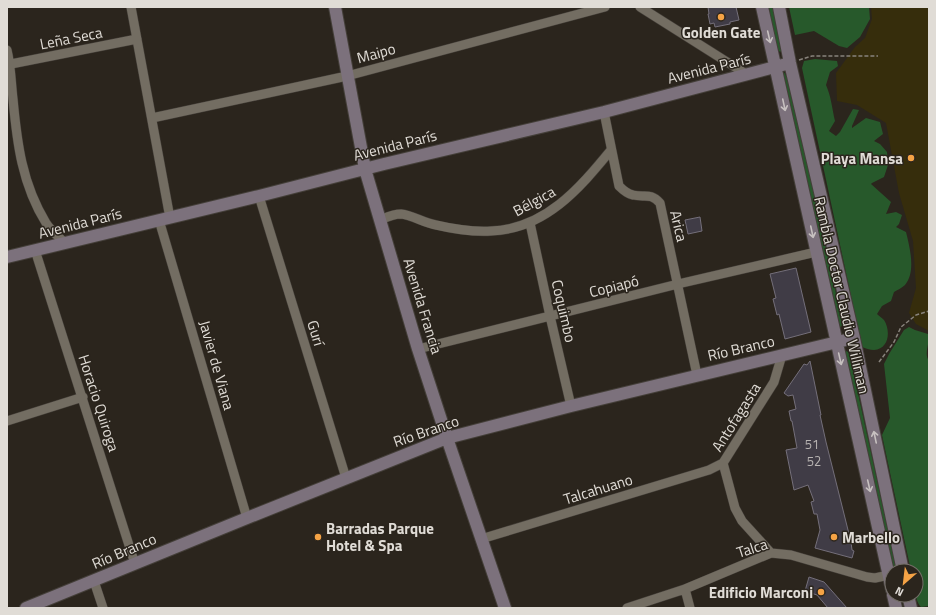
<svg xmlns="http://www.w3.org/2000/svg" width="936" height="615" font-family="'Titillium Web',sans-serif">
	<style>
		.green { fill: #27592b }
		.sand { fill: #362d0c }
		.building { fill: #403c46; stroke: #746f7a }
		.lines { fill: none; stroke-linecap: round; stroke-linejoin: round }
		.street-casing { stroke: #443f39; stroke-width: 10 }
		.secondary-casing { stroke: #443f39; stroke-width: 14 }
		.path { stroke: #88837c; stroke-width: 1.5; stroke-dasharray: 4 2; stroke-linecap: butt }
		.street { stroke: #736d62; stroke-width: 9 }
		.secondary { stroke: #7c717c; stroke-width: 12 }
		.oneway { stroke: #c7c1c0 }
		.poi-dot { fill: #f5a345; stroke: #2b251d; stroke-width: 1.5 }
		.labels { text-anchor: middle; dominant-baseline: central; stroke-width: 3; stroke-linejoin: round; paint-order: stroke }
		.number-label { font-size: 13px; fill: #b8b4b2 }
		.poi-label { font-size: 15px; font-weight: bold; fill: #e0dcd6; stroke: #2b251d; text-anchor: end }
		.street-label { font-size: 15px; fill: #e0dcd6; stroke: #2b251d }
	</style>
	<rect width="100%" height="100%" fill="#2b251d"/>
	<path class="green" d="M768,7H774L782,50L780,52L779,51L776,45Z
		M789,7H869L870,19L860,37L847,48L839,46L814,31L795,35Z
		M815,59L837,61L838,66L830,72L826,85C831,96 832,108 835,121L829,131L836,136L840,132L853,109L859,110L852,126V128L866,118L880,122L883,134L874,141L880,144L887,152L888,165L884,177L872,183L871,184L891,202L886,214L896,212L902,215L899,224L896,227L906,232C910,248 916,272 905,285C902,288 897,290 894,292L891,301L882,306L877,314C879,316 882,318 884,320C891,331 889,349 874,350C870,350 865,348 862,347L802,68L804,61Z
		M784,72L791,85L841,317L842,325L841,327L839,326L783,74Z
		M909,327L915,330L928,334C931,343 923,352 929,361V606L921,607C913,599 916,582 916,571H911L882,435L890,418L884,364L889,354L904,330Z
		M846,351L848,352L850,357L897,571H892L844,352Z"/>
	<path class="sand" d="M871,7H929V331L916,324L909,313L916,288L913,241L899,193L886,123L857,105L837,101L836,73L855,47L865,38L872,19Z"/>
	<path class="building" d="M708,7H736L739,20L730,22V24L715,27L714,23L710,24L708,14H709Z
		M700,217L702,231L688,234L685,220Z
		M796,268L811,332L785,339L779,314L777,315L773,299L776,298L770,274Z
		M810,361L821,415H820L826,442L851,542L852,550L854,551L852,558L815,548L820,530L817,514H814L811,502L814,501L808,485L794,490L786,450L797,448L792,421H791L789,411L796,409L793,395L788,396L784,393L804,364L807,365Z
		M809,577L824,582L847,608H828L817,595L805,591Z"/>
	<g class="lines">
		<g class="street-casing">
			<path id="street" d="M131,7L170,218
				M640,7L746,74
				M7,50C11,66 11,82 13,99C17,143 22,184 46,223C50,230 59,237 65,243
				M11,64L137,39
				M604,112L619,186C623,190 627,194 633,195C645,198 650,192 660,203L697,375
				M152,118L347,76L605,7
				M259,196L346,478
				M159,220L247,518
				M380,220C387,217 393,214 401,214C412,215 424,223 436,225C453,229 472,232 491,231C545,229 579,189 611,150
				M530,223L550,316L571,406
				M35,250L135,564
				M418,349L678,284L816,252
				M7,421L83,397
				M481,539L709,470L723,463
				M771,553L742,521L735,508L723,463L774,382L782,355
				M94,581L103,608
				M685,589L690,608
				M627,608L685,589L771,553L791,555L867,577L875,578L889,575"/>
		</g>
		<g class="secondary-casing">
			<path id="secondary" d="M335,7L365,169L418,349L447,438L505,608
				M762,7L892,590
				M779,7L790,63L854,338L903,571
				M7,257L259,196L384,164L604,112L790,63
				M893,595L896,608
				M908,595L911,608
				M26,608L247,518L447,438L571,406L854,338"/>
		</g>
		<path class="path" d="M799,60L812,56H878
			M879,362L894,342L901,327L916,315L929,311"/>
		<use href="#street" class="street"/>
		<use href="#secondary" class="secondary"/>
	</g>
	<defs><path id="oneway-shaft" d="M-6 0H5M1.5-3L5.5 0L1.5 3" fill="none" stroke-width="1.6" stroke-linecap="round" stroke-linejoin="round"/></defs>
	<g class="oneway">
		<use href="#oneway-shaft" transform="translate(769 37) rotate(77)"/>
		<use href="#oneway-shaft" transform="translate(784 105) rotate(78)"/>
		<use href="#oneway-shaft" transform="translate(812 232) rotate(78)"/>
		<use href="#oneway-shaft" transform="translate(840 359) rotate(77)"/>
		<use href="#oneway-shaft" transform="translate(875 437) rotate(-102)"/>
		<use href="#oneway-shaft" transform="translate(869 486) rotate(77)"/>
	</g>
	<g class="poi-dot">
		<circle cx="721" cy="17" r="4"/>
		<circle cx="911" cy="158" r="4"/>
		<circle cx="318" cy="537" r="4"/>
		<circle cx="834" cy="537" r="4"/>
		<circle cx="821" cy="592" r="4"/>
	</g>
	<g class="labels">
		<g class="number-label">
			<text x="812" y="444">51</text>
			<text x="814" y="461">52</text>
		</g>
		<g class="poi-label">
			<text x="721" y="32" text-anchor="middle">Golden Gate</text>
			<text x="903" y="158">Playa Mansa</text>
			<text x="326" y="528" text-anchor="start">Barradas Parque<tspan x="326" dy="17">Hotel &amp; Spa</tspan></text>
			<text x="842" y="537" text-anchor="start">Marbello</text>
			<text x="813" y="592">Edificio Marconi</text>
		</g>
		<g class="street-label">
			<text transform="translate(71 38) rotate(-11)">Leña Seca</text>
			<text transform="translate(376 53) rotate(-15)">Maipo</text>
			<text transform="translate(709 68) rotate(-14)">Avenida París</text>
			<text transform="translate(395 145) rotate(-14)">Avenida París</text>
			<text transform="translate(534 201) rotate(-29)">Bélgica</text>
			<text transform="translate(80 223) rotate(-14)">Avenida París</text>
			<text transform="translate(679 226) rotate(77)">Arica</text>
			<text transform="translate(614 286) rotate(-14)">Copiapó</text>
			<text transform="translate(842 295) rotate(77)">Rambla Doctor Claudio Williman</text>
			<text transform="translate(423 306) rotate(73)">Avenida Francia</text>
			<text transform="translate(564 311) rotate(77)">Coquimbo</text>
			<text transform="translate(316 333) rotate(73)">Gurí</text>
			<text transform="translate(741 348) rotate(-13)">Río Branco</text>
			<text transform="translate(217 365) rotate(74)">Javier de Viana</text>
			<text transform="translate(99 403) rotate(72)">Horacio Quiroga</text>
			<text transform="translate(736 417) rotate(-58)">Antofagasta</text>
			<text transform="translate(426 431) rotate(-19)">Río Branco</text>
			<text transform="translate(598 489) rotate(-17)">Talcahuano</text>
			<text transform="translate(752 548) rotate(-18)">Talca</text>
			<text transform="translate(124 551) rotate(-23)">Río Branco</text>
		</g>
	</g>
	<rect width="936" height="615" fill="none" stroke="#e0dcd6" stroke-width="16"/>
	<g transform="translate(904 583) rotate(208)"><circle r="19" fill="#2b251d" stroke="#736e67"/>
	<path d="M0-3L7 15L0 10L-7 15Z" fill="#f5a345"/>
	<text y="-6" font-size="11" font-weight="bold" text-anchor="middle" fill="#e0dcd6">N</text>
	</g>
</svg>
